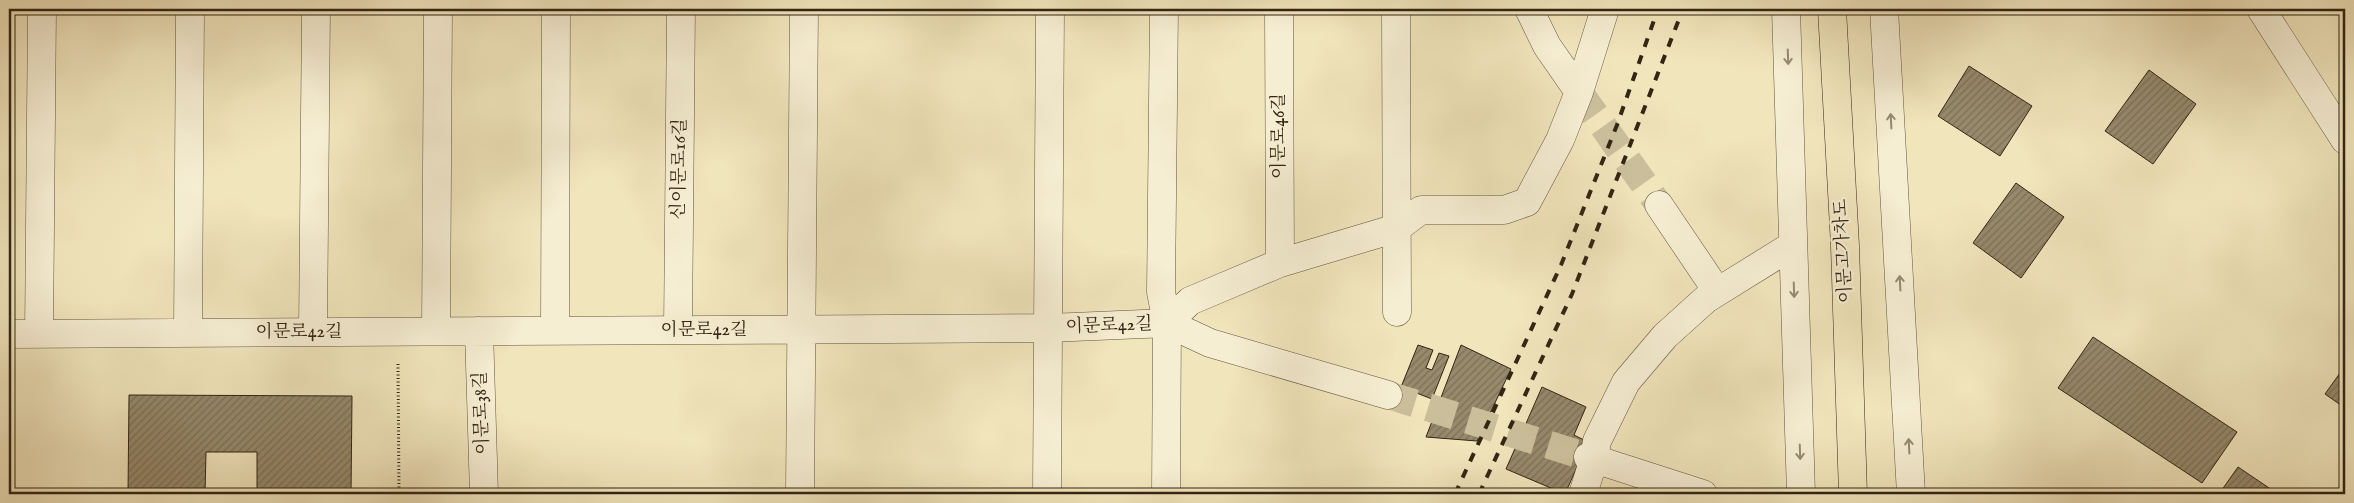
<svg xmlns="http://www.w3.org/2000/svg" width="2354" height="503" font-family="'IM FELL English','Noto Serif KR',serif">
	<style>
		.building { fill: url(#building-hatch); stroke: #332515 }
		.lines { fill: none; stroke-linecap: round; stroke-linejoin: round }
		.minor-tunnel { stroke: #cbbf9b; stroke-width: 28; stroke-dasharray: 28 14; stroke-linecap: butt }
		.minor-casing { stroke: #62553f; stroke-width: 29 }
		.major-casing { stroke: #332515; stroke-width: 29 }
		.path { stroke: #332515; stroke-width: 3; stroke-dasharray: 1 2.5; stroke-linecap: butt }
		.minor { stroke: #f6eed3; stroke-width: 28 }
		.major { stroke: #f1e5bc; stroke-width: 28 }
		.rail { stroke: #332515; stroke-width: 4; stroke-dasharray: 9 9; stroke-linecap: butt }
		.oneway { stroke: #948a74 }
		.labels { text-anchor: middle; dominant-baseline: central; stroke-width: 4.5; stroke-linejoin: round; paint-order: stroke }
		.street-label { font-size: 18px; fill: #332515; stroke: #f6eed3 }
	</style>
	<defs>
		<pattern id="building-hatch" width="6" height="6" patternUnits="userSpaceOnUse" patternTransform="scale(1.25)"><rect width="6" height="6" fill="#96896c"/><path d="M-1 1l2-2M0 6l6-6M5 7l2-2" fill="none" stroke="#7b7058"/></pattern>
	</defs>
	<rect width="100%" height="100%" fill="#f1e5bc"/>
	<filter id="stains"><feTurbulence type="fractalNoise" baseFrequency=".004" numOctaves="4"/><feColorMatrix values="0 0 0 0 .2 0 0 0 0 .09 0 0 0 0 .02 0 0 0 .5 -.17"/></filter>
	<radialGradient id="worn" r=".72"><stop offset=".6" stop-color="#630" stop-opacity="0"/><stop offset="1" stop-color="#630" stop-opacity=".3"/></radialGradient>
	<path class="building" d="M1969,66L2032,106L2000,156L1938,116Z
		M2149,70L2196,104L2153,164L2105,131Z
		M2016,183L2064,217L2021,278L1973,243Z
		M2093,337L2237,432L2202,483L2058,388Z
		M1418,345L1433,350L1426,368L1432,370L1439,353L1449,356L1432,399L1401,387Z
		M1461,345L1511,369L1477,441L1426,437Z
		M2345,366V408L2325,394Z
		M1542,387L1586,407L1574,435L1588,442L1565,494L1506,469Z
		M129,395L352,396L351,494H257V452H206L205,494H128Z
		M2238,467L2278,494H2219Z
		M2345,484V494H2337Z"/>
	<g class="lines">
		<path class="minor-tunnel" d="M1579,92L1659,205
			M1388,395L1588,457"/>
		<g class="minor-casing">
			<path id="minor" d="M1164,9L1161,292L1167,323L1166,494
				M1279,9L1280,263
				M1396,9L1397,312
				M1529,9L1547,46L1579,92
				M1786,9L1801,494
				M1884,9L1911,494
				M2261,9L2345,140
				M1659,205L1717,291
				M1167,323L1190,301L1280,263L1397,228L1421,210H1504L1527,202L1560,140L1579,92L1605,9
				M678,330L681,9
				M436,331L438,9
				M479,331L484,494
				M555,331L556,9
				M313,332L316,9
				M188,333L190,9
				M9,334L1049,328L1167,323L1210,343L1388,395
				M39,334L42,9
				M1588,457L1703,494
				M800,494L804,9
				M1047,494L1050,9
				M1583,494L1594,459L1597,441L1626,382L1665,336L1706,299L1793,245"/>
		</g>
		<g class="major-casing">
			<path id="major" d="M1832,9L1845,246L1853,494"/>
		</g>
		<path class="path" d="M398,364L399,494"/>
		<use href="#minor" class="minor"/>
		<use href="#major" class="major"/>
		<path class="rail" d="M2338,9L2345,21
			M1455,494L1561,265L1617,125L1658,9
			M1479,494L1572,294L1683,9"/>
	</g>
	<defs><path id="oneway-shaft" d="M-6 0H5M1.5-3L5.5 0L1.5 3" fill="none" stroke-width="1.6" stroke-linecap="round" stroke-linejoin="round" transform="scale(1.25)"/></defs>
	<g class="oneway">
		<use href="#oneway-shaft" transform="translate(1788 57) rotate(88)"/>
		<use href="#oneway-shaft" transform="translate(1891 121) rotate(-93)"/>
		<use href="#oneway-shaft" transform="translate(1900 283) rotate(-93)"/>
		<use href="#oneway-shaft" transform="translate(1794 290) rotate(88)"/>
		<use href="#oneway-shaft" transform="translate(1909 446) rotate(-93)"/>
		<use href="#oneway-shaft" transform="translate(1800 452) rotate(88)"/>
	</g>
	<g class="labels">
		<g class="street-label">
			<text transform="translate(1279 136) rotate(-90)">이문로46길</text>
			<text transform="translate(680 169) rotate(-89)">신이문로16길</text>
			<text transform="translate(1844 251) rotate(-93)">이문고가차도</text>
			<text transform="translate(1109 326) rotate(-2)">이문로42길</text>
			<text x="704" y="330">이문로42길</text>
			<text x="299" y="332">이문로42길</text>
			<text transform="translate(482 413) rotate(-92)">이문로38길</text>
		</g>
	</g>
	<rect width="2354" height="503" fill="none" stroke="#f1e5bc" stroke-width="30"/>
	<rect x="10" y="10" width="2334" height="483" fill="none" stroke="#332515" stroke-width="2.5"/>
	<rect x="15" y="15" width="2324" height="473" fill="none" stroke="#332515"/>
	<rect width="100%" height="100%" filter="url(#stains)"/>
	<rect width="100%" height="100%" fill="url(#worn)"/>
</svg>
